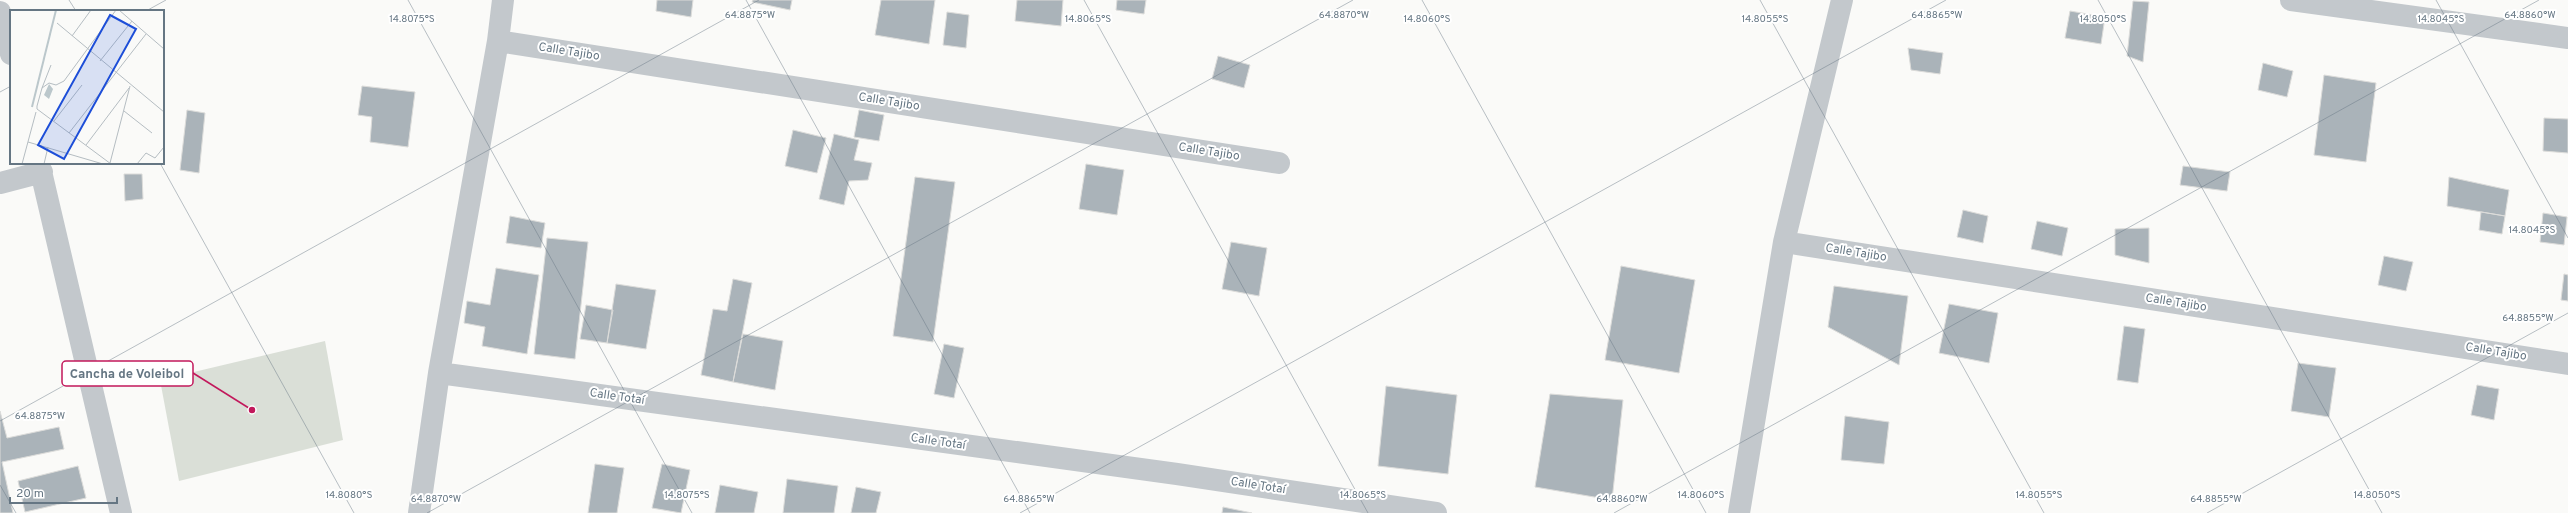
<svg xmlns="http://www.w3.org/2000/svg" width="2568" height="513" font-family="Overpass,sans-serif">
	<style>
		.green { fill: #dadfd7 }
		.building { fill: #aab3b9; stroke: #dcdcda }
		.lines { fill: none; stroke-linecap: round; stroke-linejoin: round }
		.minor { stroke: #c3c8cc; stroke-width: 22 }
		.ticks { fill: none; stroke: #657683; stroke-width: 1; stroke-opacity: 0.45 }
		.labels { text-anchor: middle; dominant-baseline: central; stroke-width: 4; stroke-linejoin: round; paint-order: stroke }
		.street-label { font-size: 12px; fill: #657683; stroke: #fff }
		.inset-river { fill: none; stroke: #bbc7cb; stroke-width: 2 }
		.inset-road { fill: none; stroke: #b5bdc2; stroke-width: 1 }
		.view { fill: #1d4ed8; fill-opacity: 0.15; stroke: #1d4ed8; stroke-width: 2 }
		.inset-edge { fill: none; stroke: #657683; stroke-width: 2 }
		.ticks-label { font-size: 10px; text-anchor: middle; fill: #657683; stroke: #fff; stroke-width: 4; stroke-linejoin: round; paint-order: stroke }
		.leader { fill: none; stroke: #c2185b; stroke-width: 1.5 }
		.callout-dot { fill: #c2185b; stroke: #fff; stroke-width: 1.5 }
		.callout { fill: #fff; stroke: #c2185b; stroke-width: 1.5 }
		.callout-label { font-size: 13px; text-anchor: middle; font-weight: bold; fill: #657683 }
	</style>
	<rect width="100%" height="100%" fill="#fafaf8"/>
	<path class="green" d="M325,341L343,440L179,481L160,380Z"/>
	<path class="building" d="M657,0H693L691,17L656,11Z
		M753,0H792L790,10L752,2Z
		M881,0H935L929,44L875,35Z
		M1017,0H1063L1061,26L1015,21Z
		M1117,0H1146L1144,14L1116,10Z
		M2133,1L2149,2L2143,62L2127,56Z
		M2070,11L2105,17L2101,44L2065,38Z
		M947,12L969,15L966,48L943,45Z
		M1908,48L1943,53L1940,74L1911,70Z
		M1218,56L1250,65L1244,88L1212,79Z
		M2263,63L2293,71L2287,97L2258,90Z
		M2324,75L2376,83L2366,162L2314,155Z
		M362,86L415,92L408,147L370,142L372,117L358,115Z
		M187,110L205,113L199,173L180,170Z
		M859,110L884,115L879,141L854,137Z
		M2544,118L2568,119V153L2543,151Z
		M793,130L826,138L817,173L785,166Z
		M834,134L859,140L854,160L872,163L868,180L849,181L844,205L819,199Z
		M1086,164L1124,170L1117,215L1079,209Z
		M2183,166L2230,172L2227,191L2180,185Z
		M124,174H142L143,199L125,201Z
		M915,177L955,182L933,342L893,336Z
		M2449,177L2509,190L2505,216L2447,206Z
		M1963,210L1988,216L1983,243L1957,237Z
		M2481,212L2505,216L2502,234L2479,230Z
		M2543,213L2567,217L2564,245L2540,242Z
		M510,216L545,223L541,248L506,243Z
		M2037,221L2068,228L2062,256L2031,249Z
		M2149,228V263L2115,255V229Z
		M547,238L588,242L575,359L534,354Z
		M1231,242L1267,248L1259,296L1222,289Z
		M2384,256L2413,262L2406,291L2378,285Z
		M1621,266L1695,280L1679,373L1605,360Z
		M496,268L539,275L527,354L482,346L485,327L464,323L467,301L490,305Z
		M2564,274L2568,275V301L2561,300Z
		M733,279L752,283L733,382L701,375L713,309L727,311Z
		M616,284L656,290L646,349L607,343Z
		M1834,286L1908,296L1899,365L1828,327Z
		M1949,304L1998,313L1989,363L1939,353Z
		M586,305L613,310L607,343L580,339Z
		M2124,326L2145,329L2138,383L2117,380Z
		M743,334L783,341L775,390L733,382Z
		M944,344L964,348L954,398L934,394Z
		M2298,363L2336,368L2329,417L2291,411Z
		M2477,385L2499,389L2494,420L2471,415Z
		M1386,386L1457,395L1448,474L1378,466Z
		M1550,394L1623,400L1612,500L1535,487Z
		M0,411L7,438L59,427L64,449L2,462L13,513H0Z
		M1845,416L1889,422L1884,464L1841,460Z
		M595,464L624,468L617,513H588Z
		M662,464L690,470L681,513L652,508Z
		M78,466L86,498L25,512L18,481Z
		M787,479L838,486L834,513H783Z
		M720,485L758,492L754,513H715Z
		M856,487L881,492L876,513H851Z
		M1223,507L1252,513H1222Z"/>
	<g class="lines">
		<path class="minor" d="M2291,0L2568,38
			M0,12L11,54
			M498,41L1279,163
			M39,163L121,513
			M0,183L42,172
			M1784,242L2568,364
			M439,373L1177,474L1436,513
			M419,513L439,373L498,41L503,0
			M1739,513L1784,242L1842,0"/>
	</g>
	<path class="ticks" d="M69,0L76,11M408,0L692,513M746,0L1030,513M1084,0L1368,513M1422,0L1706,513M1760,0L2044,513M2098,0L2382,513M2436,0L2568,238M146,11L166,0M0,92L11,86M160,163L354,513M0,421L759,0M0,485L16,513M427,513L1353,0M1020,513L1946,0M1614,513L2539,0M2207,513L2568,313"/>
	<g class="labels">
		<g class="street-label">
			<text transform="translate(569 52) rotate(9)">Calle Tajibo</text>
			<text transform="translate(889 102) rotate(9)">Calle Tajibo</text>
			<text transform="translate(1209 152) rotate(9)">Calle Tajibo</text>
			<text transform="translate(1856 253) rotate(9)">Calle Tajibo</text>
			<text transform="translate(2176 303) rotate(9)">Calle Tajibo</text>
			<text transform="translate(2496 352) rotate(9)">Calle Tajibo</text>
			<text transform="translate(617 397) rotate(8)">Calle Totaí</text>
			<text transform="translate(938 442) rotate(8)">Calle Totaí</text>
			<text transform="translate(1258 486) rotate(9)">Calle Totaí</text>
		</g>
	</g>
	<g transform="translate(10 10)">
		<rect width="154" height="154" fill="#fafaf8"/>
		<path d="M39,74L43,79L39,89L34,85Z" fill="#bbc7cb"/>
		<path class="inset-river" d="M22,97L46,0"/>
		<path class="inset-road" d="M109,0L154,39M47,13L154,102M62,26L81,0M90,51L122,11M32,78L41,55M114,101L142,123M44,111L72,75M59,123L136,24M18,132L93,154M76,135L119,78M100,153L120,76M12,154L26,102M34,154L38,137M101,154L27,99V96L32,78L39,73L46,75L54,71L106,0M127,154L136,143L145,148L154,137"/>
		<path class="view" d="M100,5L126,19L54,149L28,135Z"/>
		<rect width="154" height="154" class="inset-edge"/>
	</g>
	<g class="ticks-label">
		<text x="750" y="18">64.8875°W</text>
		<text x="1344" y="18">64.8870°W</text>
		<text x="1937" y="18">64.8865°W</text>
		<text x="2530" y="18">64.8860°W</text>
		<text x="412" y="22">14.8075°S</text>
		<text x="1088" y="22">14.8065°S</text>
		<text x="1427" y="22">14.8060°S</text>
		<text x="1765" y="22">14.8055°S</text>
		<text x="2441" y="22">14.8045°S</text>
		<text x="2103" y="22">14.8050°S</text>
		<text x="2532" y="233">14.8045°S</text>
		<text x="2528" y="321">64.8855°W</text>
		<text x="40" y="419">64.8875°W</text>
		<text x="349" y="498">14.8080°S</text>
		<text x="687" y="498">14.8075°S</text>
		<text x="1363" y="498">14.8065°S</text>
		<text x="1701" y="498">14.8060°S</text>
		<text x="2039" y="498">14.8055°S</text>
		<text x="2377" y="498">14.8050°S</text>
		<text x="436" y="502">64.8870°W</text>
		<text x="1029" y="502">64.8865°W</text>
		<text x="1622" y="502">64.8860°W</text>
		<text x="2216" y="502">64.8855°W</text>
	</g>
	<path class="leader" d="M252 410L193 373"/>
	<circle class="callout-dot" cx="252" cy="410" r="4"/>
	<rect class="callout" x="62" y="361" width="131" height="25" rx="4"/>
	<g class="callout-label">
		<text x="127" y="378">Cancha de Voleibol</text>
	</g>
	<path d="M10 497v6h107v-6" fill="none" stroke="#657683" stroke-width="2"/>
	<text x="16" y="497" font-size="12" fill="#657683" stroke="#ffffff" stroke-width="3" paint-order="stroke">20 m</text>
</svg>
